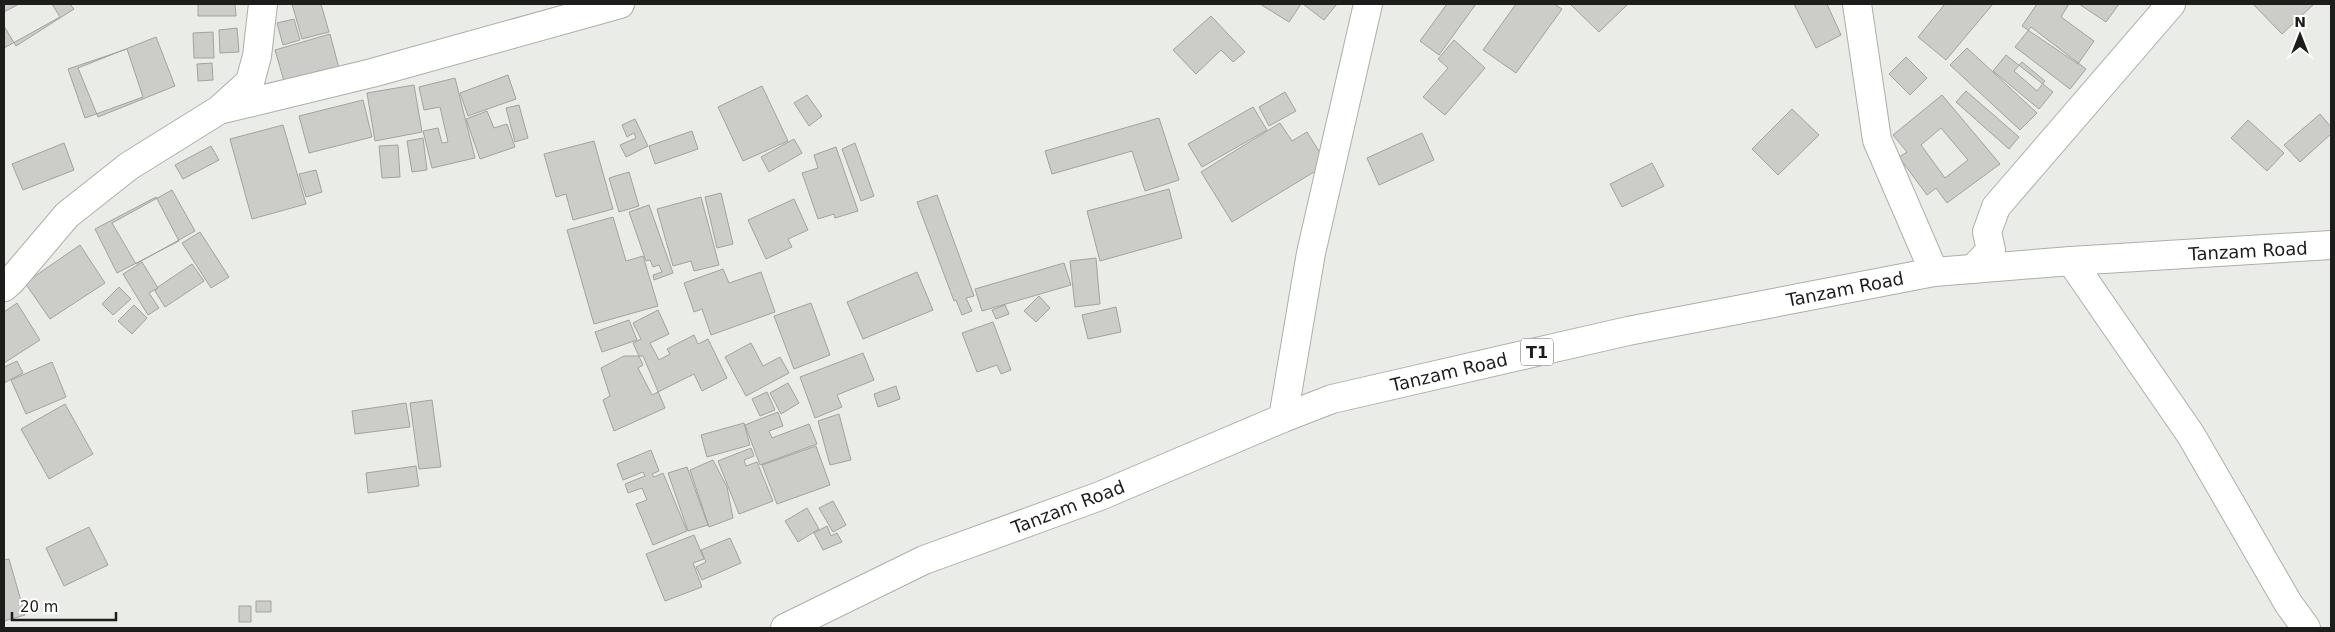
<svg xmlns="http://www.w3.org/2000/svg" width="2335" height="632" font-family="'DejaVu Sans',sans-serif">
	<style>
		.building { fill: #cccdc8; stroke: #a2a39e; fill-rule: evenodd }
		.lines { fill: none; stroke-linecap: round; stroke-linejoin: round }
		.minor-casing { stroke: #adafaa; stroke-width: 30 }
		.highway-casing { stroke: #adafaa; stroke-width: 30 }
		.minor { stroke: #fff; stroke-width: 28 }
		.highway { stroke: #fff; stroke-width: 28 }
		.labels { text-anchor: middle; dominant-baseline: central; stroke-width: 4; stroke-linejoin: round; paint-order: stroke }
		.shield { fill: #fff; stroke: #616260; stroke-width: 1 }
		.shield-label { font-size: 16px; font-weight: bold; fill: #1d1e1c }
		.street-label { font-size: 18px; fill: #1d1e1c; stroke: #fff }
	</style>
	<rect width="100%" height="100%" fill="#eaece7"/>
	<path class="building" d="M4,4H70L74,9L16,46L4,26Z
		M19,4H52L60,17L4,48V12Z
		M198,4H235L236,16H198Z
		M292,4H321L329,32L302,39Z
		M1260,4H1301L1289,22Z
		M1303,4H1337L1324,20Z
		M1447,4H1476L1439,55L1420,41Z
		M1516,4H1554L1562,9L1516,73L1483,50Z
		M1570,4H1628L1599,32Z
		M1794,4H1827L1841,35L1816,48Z
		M1945,4H1993L1946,60L1918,37Z
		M2037,4H2069L2061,17L2094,41L2078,64L2022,26Z
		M2079,4H2119L2106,22Z
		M2253,4H2314L2282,34Z
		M1211,16L1245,52L1233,62L1221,50L1196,74L1173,50Z
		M294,19L300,40L283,45L277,23Z
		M2031,27L2086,69L2070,89L2015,47Z
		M237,28L239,52L220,53L219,30Z
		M213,32L214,58H194L193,33Z
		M330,34L340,72L286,88L275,50Z
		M156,37L175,86L98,117L78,68Z
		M1454,40L1485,68L1445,115L1423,97L1448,68L1438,59Z
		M1967,48L2037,113L2020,130L1950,65Z
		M127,49L143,97L85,118L68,69Z
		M2006,55L2053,92L2039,109L1993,71Z
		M1906,57L1927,78L1910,95L1889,74Z
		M2022,62L2045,81L2037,91L2014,71Z
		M212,63L213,80L198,81L197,64Z
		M508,75L516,99L468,116L460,93Z
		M455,78L475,158L432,168L423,131L438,128L442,143L448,142L440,107L424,110L419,87Z
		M414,85L422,132L375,141L367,93Z
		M762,86L788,141L743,161L718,107Z
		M1966,91L2019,137L2009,149L1956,102Z
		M1285,92L1296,111L1269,126L1259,107Z
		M807,95L822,116L809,126L794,103Z
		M1942,95L2000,164L1947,203L1936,188L1927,195L1899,157L1907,152L1893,135ZM1941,128L1968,160L1945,178L1921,145Z
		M363,100L372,137L309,153L299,116Z
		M519,105L528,138L515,142L506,108Z
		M1253,107L1267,130L1202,167L1188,144Z
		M1792,109L1819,135L1778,175L1752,149Z
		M487,111L494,128L507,124L515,147L480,159L466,119Z
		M2320,114L2331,127V134L2300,162L2284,145Z
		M1159,118L1179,180L1145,191L1132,151L1052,174L1045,151Z
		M635,119L648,146L626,157L620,145L636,138L634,133L627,137L622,125Z
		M2248,120L2284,153L2267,171L2231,138Z
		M1280,123L1292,141L1307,132L1327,164L1232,222L1201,172Z
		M283,125L306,204L252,219L230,139Z
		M692,131L698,149L655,164L649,146Z
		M1422,133L1434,160L1379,185L1367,158Z
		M423,138L427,170L412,172L407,141Z
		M794,139L802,153L769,172L761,157Z
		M594,141L613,209L573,220L566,194L556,197L544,154Z
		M64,143L74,170L23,190L12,164Z
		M855,143L874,196L861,201L842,149Z
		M398,145L400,177L382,178L379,146Z
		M211,146L219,160L183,179L175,165Z
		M836,147L858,211L835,218L834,214L818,219L802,173L818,168L814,155Z
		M1652,163L1664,186L1622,207L1610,184Z
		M316,170L322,192L306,197L299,174Z
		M629,172L639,206L619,212L609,178Z
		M1169,189L1182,238L1100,261L1087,211Z
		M172,190L195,231L136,264L112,223Z
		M721,193L733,244L717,248L705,197Z
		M937,195L974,296L966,298L972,311L962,315L956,300L954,301L917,202Z
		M156,197L179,241L117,273L95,229Z
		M701,197L719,265L694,271L691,261L673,266L657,209Z
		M794,199L808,230L788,239L792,247L766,259L748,220Z
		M649,205L673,273L654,280L653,275L662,272L659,265L653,267L650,260L646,261L629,212Z
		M613,217L626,261L643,256L658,306L594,324L567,230Z
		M200,232L229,277L211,288L182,243Z
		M80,245L105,283L50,319L25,283Z
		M1096,258L1100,304L1075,307L1070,261Z
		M142,262L158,288L149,293L159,308L148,315L123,274Z
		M1064,263L1071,285L982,311L975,289Z
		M192,264L204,281L165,307L155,291L158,287Z
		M723,269L729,283L761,272L775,312L711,335L702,309L694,312L684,283Z
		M917,272L933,310L863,339L847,302Z
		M119,287L131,299L113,315L102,304Z
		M1039,296L1050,308L1036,322L1024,311Z
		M17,303L40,340L4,363V312Z
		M811,303L830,355L794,369L774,316Z
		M134,305L147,318L132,334L118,321Z
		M1005,305L1009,314L996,319L992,310Z
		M1116,307L1121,332L1088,339L1082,315Z
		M658,310L669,334L650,343L659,360L670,354L667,349L694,335L698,344L708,339L727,378L702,391L694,374L652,395L638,368L643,365L633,343L641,339L633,323Z
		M629,320L637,340L602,352L595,332Z
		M993,322L1011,370L1001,374L997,365L977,372L962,333Z
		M751,343L763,366L780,357L789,373L746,396L725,357Z
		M863,353L874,380L837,395L842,407L815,418L800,377Z
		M624,356H643L665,408L614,431L603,400L610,396L601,368Z
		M17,361L23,373L4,383V367Z
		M52,362L66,397L26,414L11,380Z
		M788,383L799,403L781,414L770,393Z
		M896,386L900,399L878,407L874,394Z
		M767,392L775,410L760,416L752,399Z
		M432,400L441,467L419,469L410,403Z
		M406,403L410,427L355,434L352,411Z
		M65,404L93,454L49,479L21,429Z
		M778,412L783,426L769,431L772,438L809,424L817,444L760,465L745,425Z
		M839,414L851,460L830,465L818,421Z
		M744,423L750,445L707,457L701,435Z
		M816,446L830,485L777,504L762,465Z
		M751,448L754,456L744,460L746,466L757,462L773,501L739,514L718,461Z
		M651,450L659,471L652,474L654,477L663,473L687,531L653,545L636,504L647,500L642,488L628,493L625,484L645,476L643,472L623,480L617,464Z
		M713,460L727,487L733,518L709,527L690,470Z
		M416,466L419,486L368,493L366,473Z
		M687,467L708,525L688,531L668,473Z
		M833,501L846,525L833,532L819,508Z
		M807,508L819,529L798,542L785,521Z
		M827,526L831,536L837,533L842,542L823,550L814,533Z
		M89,527L108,565L64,586L46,548Z
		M694,535L704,559L693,563L702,587L665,601L646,554Z
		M730,538L741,563L702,580L696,567L706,562L701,550Z
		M9,559L25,615L4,621V560Z
		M256,601H271V612H256Z
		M239,606H251V622H239Z"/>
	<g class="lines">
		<g class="minor-casing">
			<path id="minor" d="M1857,4L1877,140L1934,272
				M219,110L372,73L620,4
				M2071,261L2191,435L2288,603L2306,628
				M1973,269L1991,250L1987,232L1996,207L2171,4
				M4,287L11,281L67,215L129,166L219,110L250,82L257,56L263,4
				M1283,418L1311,253L1368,4"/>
		</g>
		<g class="highway-casing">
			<path id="highway" d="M785,628L924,560L1100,496L1283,418L1332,399L1628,331L1934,272L2071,261L2331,245"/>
		</g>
		<use href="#minor" class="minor"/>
		<use href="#highway" class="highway"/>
	</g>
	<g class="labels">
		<rect class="shield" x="1521" y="338.5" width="32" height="27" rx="4"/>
		<g class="shield-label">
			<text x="1537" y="352">T1</text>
		</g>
		<g class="street-label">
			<text transform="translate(2248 251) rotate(-3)">Tanzam Road</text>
			<text transform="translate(1845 289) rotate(-11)">Tanzam Road</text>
			<text transform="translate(1449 372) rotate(-13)">Tanzam Road</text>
			<text transform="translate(1068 507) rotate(-21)">Tanzam Road</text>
		</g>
	</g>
	<rect width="2335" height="632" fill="none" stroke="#1d1e1c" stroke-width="10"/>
	<g transform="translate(2300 35)" stroke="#ffffff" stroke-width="4" paint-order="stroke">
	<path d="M0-4L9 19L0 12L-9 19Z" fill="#1d1e1c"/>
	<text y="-8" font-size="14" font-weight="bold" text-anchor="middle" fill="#1d1e1c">N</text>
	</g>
	<path d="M12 612v8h104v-8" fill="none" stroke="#1d1e1c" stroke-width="2.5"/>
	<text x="20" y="612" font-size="15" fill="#1d1e1c" stroke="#ffffff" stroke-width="4" paint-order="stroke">20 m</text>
</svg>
